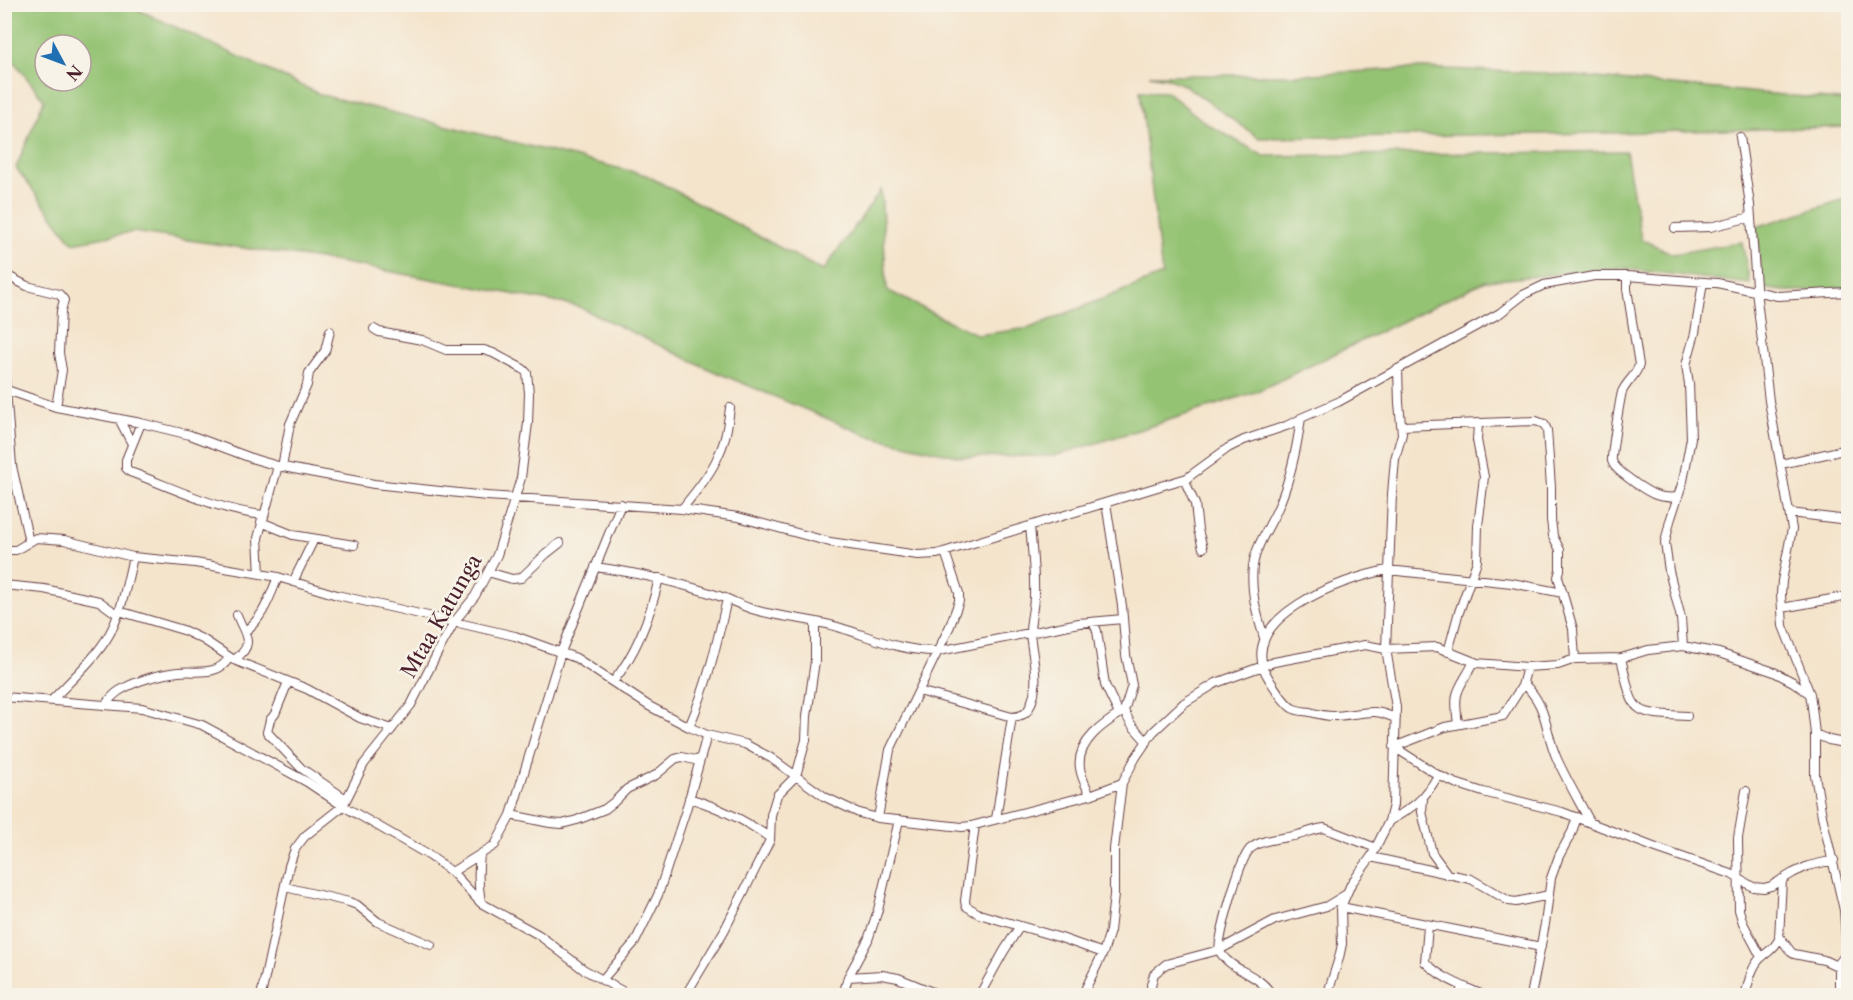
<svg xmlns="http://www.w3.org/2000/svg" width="1853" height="1000" font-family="'Libre Caslon Text',serif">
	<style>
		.green { fill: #94c373; stroke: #6f714f; stroke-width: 1.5; fill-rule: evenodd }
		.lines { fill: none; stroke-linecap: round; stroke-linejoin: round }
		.street-casing { stroke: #643d43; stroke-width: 10 }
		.street { stroke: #fff; stroke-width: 8 }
		.labels { text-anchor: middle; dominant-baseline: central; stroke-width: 5; stroke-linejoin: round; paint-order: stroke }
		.street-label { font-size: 21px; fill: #4a1f2b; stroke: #f7f3e8 }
	</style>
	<rect width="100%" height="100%" fill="#f7f3e8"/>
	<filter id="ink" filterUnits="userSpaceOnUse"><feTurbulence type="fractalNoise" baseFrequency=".0167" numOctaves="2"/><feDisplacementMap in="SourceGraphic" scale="12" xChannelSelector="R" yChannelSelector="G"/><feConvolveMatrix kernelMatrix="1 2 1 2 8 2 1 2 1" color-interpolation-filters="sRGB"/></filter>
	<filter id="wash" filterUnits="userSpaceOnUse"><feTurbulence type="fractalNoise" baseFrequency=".008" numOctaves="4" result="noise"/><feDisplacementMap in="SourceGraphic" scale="24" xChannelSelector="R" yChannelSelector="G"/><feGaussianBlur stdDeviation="1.35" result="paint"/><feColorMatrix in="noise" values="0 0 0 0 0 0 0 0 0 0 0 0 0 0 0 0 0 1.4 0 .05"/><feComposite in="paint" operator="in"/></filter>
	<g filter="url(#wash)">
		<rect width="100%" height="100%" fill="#f4e4cc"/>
		<path class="green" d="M5,5H128L322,95L646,175L823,271L881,190L887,290L936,315L978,335L1030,328L1162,275L1140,91L1167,92L1207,124L1264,156L1626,151L1641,239L1673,254L1742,242L1750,284L1620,268L1485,281L1258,391L1145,428L1054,456L961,457L869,436L711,370L577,306L333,261L133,232L73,243L16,168L44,100L5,50ZM45,45H81V81H45Z
			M1423,68L1541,73L1848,101V127L1610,133L1259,138L1186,86L1167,78L1149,75H1293Z
			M1848,198V287C1819,290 1791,294 1762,288L1756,227Z"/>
	</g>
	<g filter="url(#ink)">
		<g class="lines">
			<g class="street-casing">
				<path id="street" d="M1740,137L1750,205L1757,299L1769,401L1792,529L1782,581L1781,594L1783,626L1810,694L1812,707L1815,734V775L1822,816L1844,910L1847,953L1839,963V996
					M1675,228L1710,227L1751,217
					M4,264L7,272L4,278
					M6,275L27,286L59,294L64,300L61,311L59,353L62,370L56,407
					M1627,276V289L1639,365C1636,376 1626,382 1622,392C1620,399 1611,456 1612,461C1615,470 1628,477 1635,483C1651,494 1659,499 1678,497
					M4,365L12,466L29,542
					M4,389L56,407L141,423L190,435L254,459L278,466L320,474L374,484L487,496L682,509L738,517L830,542L918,555L937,554L1187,478L1228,448L1244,440L1286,426L1299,420L1301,418L1338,402L1500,313L1523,295L1544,285L1594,276H1627L1717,283L1778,296L1848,292
					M119,419L132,444
					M141,423L126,460V468L130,472C174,488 217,510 263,515
					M1402,426L1536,421L1544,424L1547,430L1551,487V520L1553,536L1560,550V570L1558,577L1573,629L1575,659
					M1781,464L1848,449
					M282,467L290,424L307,385L309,373L325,351L330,331
					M1184,479L1195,504L1198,530L1203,548
					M1106,503L1122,606L1126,655L1132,685L1124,711L1131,724L1147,742
					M682,509C695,492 711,474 719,454C726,440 728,423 730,408
					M1790,513L1848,520
					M261,522L293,535L354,545
					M4,550H16L36,538L64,540L133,557L195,563L278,577L337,595L515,636L576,658L649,706L689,727L707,735L745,744L771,758L825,797L859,813L878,818L962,827L971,826L1090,795L1122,783
					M595,567C641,573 681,583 725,598C735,602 744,607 755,610C783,618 813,619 841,628C874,638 902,652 939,651L1079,623L1123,619
					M488,572L512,579L521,578L546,554L560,543
					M260,574L258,538L278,466
					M293,582L314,539
					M4,585L44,589L99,601L117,614
					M1782,608L1848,596
					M119,611L183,630L204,640L234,660L307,689L360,718L392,729
					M1093,622L1097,631L1105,685L1119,714
					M245,631C263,619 270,596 278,577
					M1264,638C1257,614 1250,592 1253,566C1256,543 1272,524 1280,503C1291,476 1297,447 1301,418
					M1683,646L1681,618L1669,571L1665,543L1670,521L1683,481L1691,438L1689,384L1686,365L1695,333L1703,282
					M1448,652L1458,615L1477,561L1478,526L1484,477L1477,440L1478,424
					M1621,658C1634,712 1628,714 1687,716
					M234,660C257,644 244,634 237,615
					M288,682L275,714L270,720L267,732L301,768L346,799
					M613,682C637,652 651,614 659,578
					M1523,683C1549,707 1544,730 1557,759C1567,781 1579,801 1590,822
					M919,691L1012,717C1020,716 1027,715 1030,706C1041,683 1032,657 1030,633C1030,620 1034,608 1034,596C1035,572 1032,549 1030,526
					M4,697L142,708L202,725L307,782L343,806L430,856L452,872L481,903L539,935L583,969L631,996
					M52,700C71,680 97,657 110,633C122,611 127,582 133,557
					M105,705C109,700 114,694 119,691C135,681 159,674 178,672C197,670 217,677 229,658
					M1396,718C1389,716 1382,712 1374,712C1360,712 1346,716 1333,716C1325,716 1317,714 1310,712C1304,711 1297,711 1292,708C1283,702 1275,688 1269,679C1231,618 1344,578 1388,570L1512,583L1563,593
					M1458,724C1453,688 1458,692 1474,662
					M689,727C707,686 717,643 727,599
					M1815,734L1829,740L1848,744
					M1394,747L1438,775L1455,783L1483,792L1562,812L1656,848L1731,874L1753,887L1764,888L1771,886L1793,873L1808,866L1834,860
					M1394,747L1445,727L1503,716L1522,686L1527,667
					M1746,791L1738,838L1739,910L1743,923L1761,957
					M1090,795C1086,786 1081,777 1080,768C1076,741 1105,723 1124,711
					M689,798C718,807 745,820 770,838
					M1423,798L1422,812L1432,853L1448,875
					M511,815L550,823L562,824L577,820L605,809L614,802L627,789L656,775L675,759L682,757L699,761
					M878,818L890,750L950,626L959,601V593L945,552
					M996,819L1012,717
					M1389,821C1412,808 1425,800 1438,775
					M975,825L965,901L966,906L979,914L1061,938L1103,953
					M480,855C478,871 478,887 481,902
					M1371,857L1471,879L1509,901L1516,902L1549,895
					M452,872L495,845L511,815L561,652L621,504
					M285,887L349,902L357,905L378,922L431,945
					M1341,907L1541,947
					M1428,926L1425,962C1442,979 1463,986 1485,996
					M1779,936L1791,952L1794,954L1824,960L1839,967
					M848,977L882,975L898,978L942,996
					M602,980L635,942L658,895L686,810L707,735
					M261,996L289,866L295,849L305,836L343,806L364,764L411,705L440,648L455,621L475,596L497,555L521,478L528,423L529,393L527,373L523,369L493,353L484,350H446L422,340L379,332L374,329
					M685,996L724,931L770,840L771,815L777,795L796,776L806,740L807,716L815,661V623
					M843,996L848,977L868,940L878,910L899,820
					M979,996L1004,951L1020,926
					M1082,996L1103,953L1110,931L1114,895V849L1122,783L1136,757L1153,732L1184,703L1216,683L1274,662L1365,645L1386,649L1437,647L1477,663L1527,667L1558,665L1575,659L1621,658L1648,650L1683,646L1719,653L1774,672L1793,682L1810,694
					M1153,996L1151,985L1154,974L1166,964L1219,950L1275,920L1327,906L1345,895
					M1272,996C1261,973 1230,972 1219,950C1220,933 1239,860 1250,849C1263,838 1282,839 1298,835C1307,833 1315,829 1324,828L1376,848
					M1327,996L1339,958L1342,944L1341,907L1351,884L1371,857L1389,821L1393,805L1396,707L1386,649L1392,494L1395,459L1402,434L1399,403L1398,369
					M1459,996L1462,987
					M1531,996L1545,924L1551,878L1559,856L1572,832L1577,817
					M1745,996C1749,982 1751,965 1763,956C1770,950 1775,948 1779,939L1782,879"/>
			</g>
			<use href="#street" class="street"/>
		</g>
	</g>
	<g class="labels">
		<g class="street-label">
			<text transform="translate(441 616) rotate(-60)">Mtaa Katunga</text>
		</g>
	</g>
	<rect width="1853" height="1000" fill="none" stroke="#f7f3e8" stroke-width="24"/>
	<g transform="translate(63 63) rotate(131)"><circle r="28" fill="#f7f3e8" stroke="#b29e9c" stroke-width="1.5"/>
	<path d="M0-4.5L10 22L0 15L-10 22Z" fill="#1f6fb2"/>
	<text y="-9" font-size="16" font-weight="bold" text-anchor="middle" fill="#4a1f2b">N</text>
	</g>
</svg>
